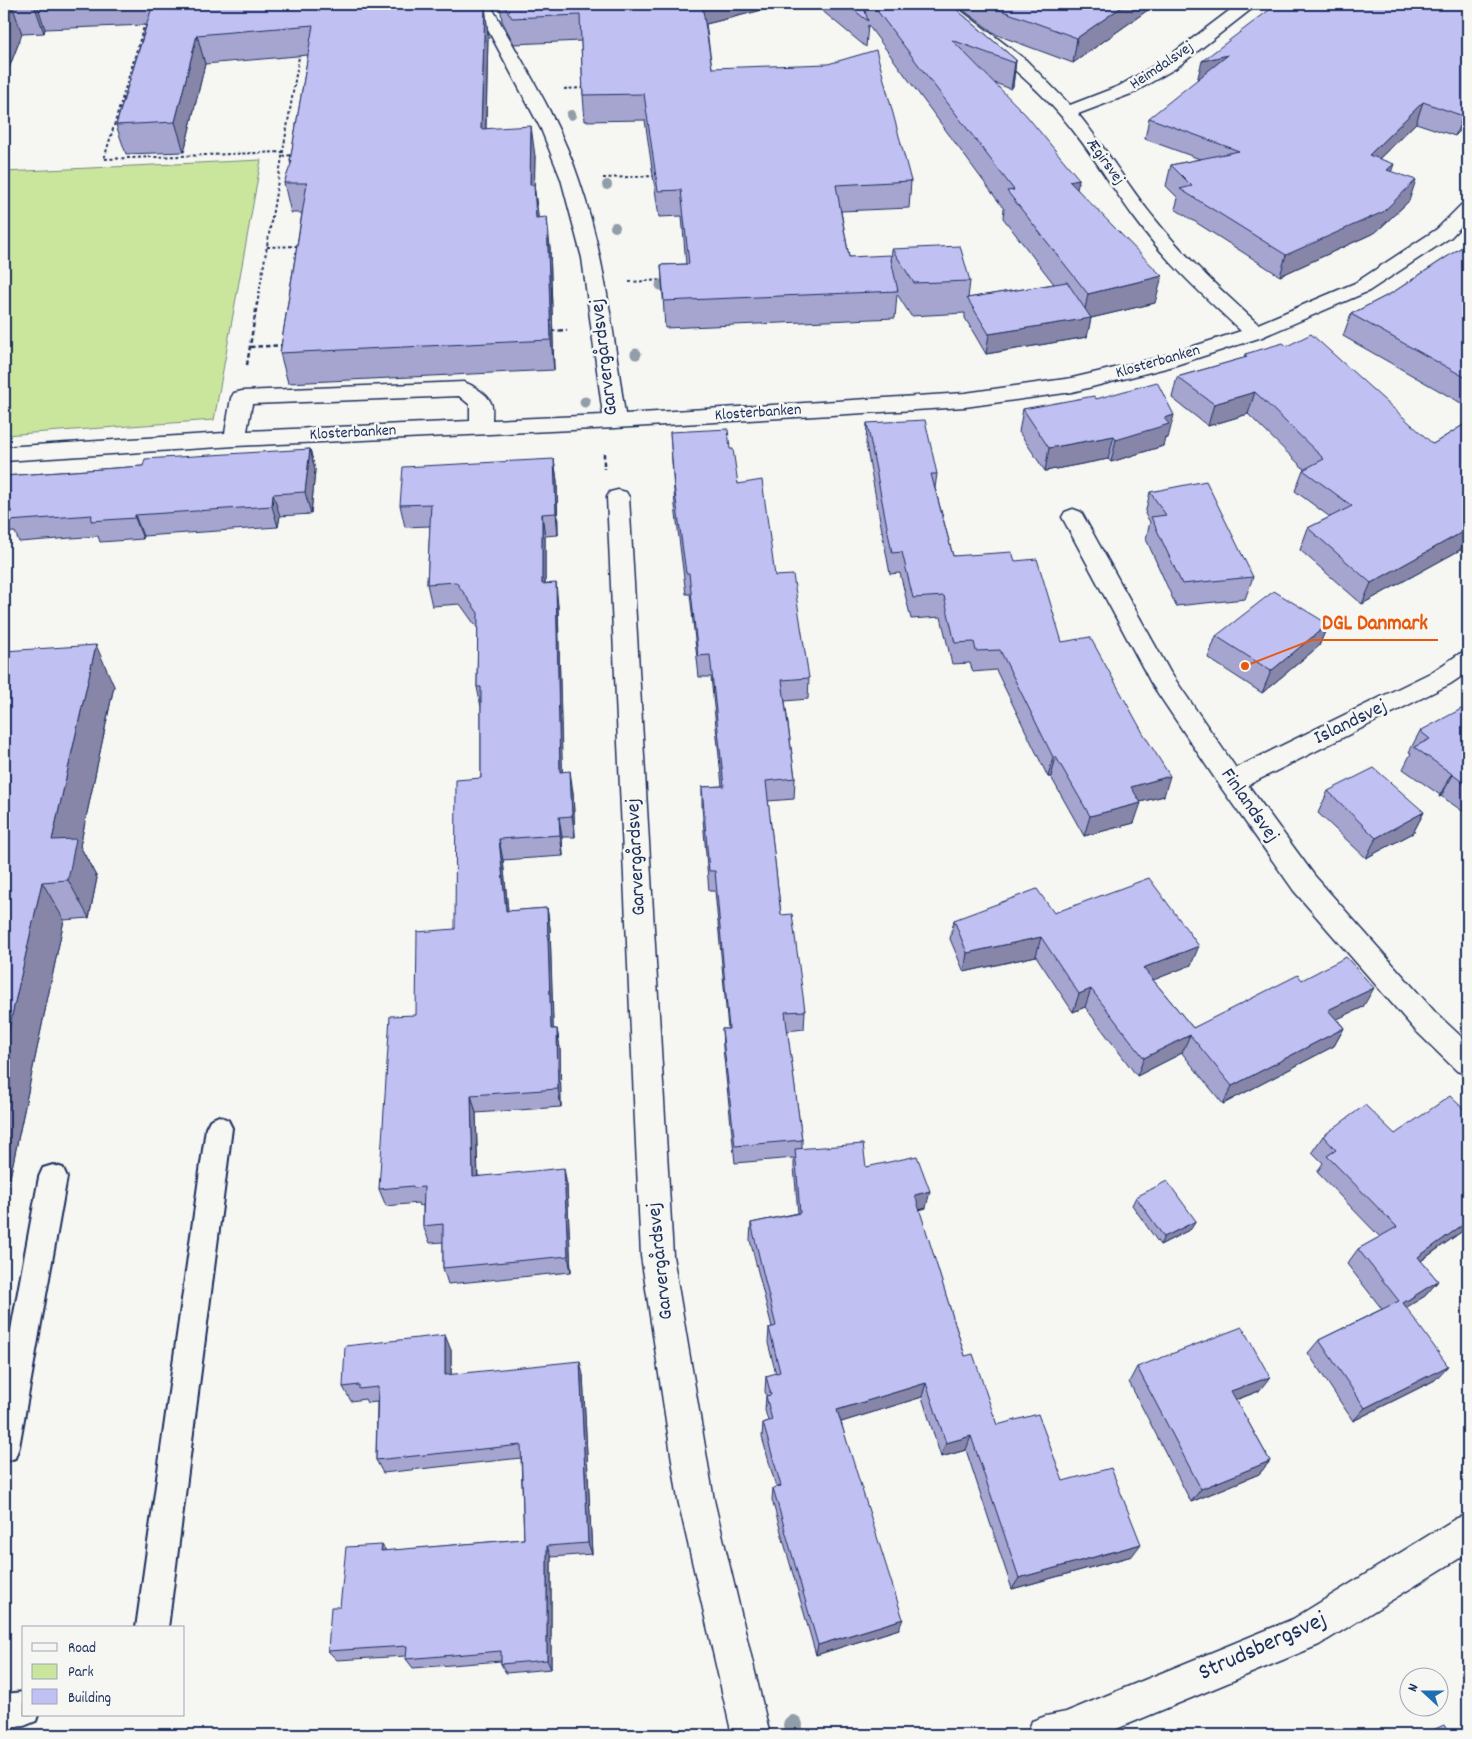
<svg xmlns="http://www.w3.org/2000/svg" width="1472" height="1739" font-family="Dekko,sans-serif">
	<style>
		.green { fill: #cae69d; stroke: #728a7e }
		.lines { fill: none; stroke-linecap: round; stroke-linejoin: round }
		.lane-casing { stroke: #1b2f5e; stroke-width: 4 }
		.street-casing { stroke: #1b2f5e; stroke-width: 3 }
		.path-far1 { stroke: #1b2f5e; stroke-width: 2; stroke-dasharray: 3 2.5; stroke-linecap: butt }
		.path { stroke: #1b2f5e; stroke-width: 2.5; stroke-dasharray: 4.5 3; stroke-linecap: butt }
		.lane { fill: #f6f6f2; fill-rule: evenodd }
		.street { fill: #f6f6f2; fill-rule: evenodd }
		.tree { fill: #919da8 }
		.wall { fill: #a6a5d0; stroke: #1b2f5e }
		.shaded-wall { fill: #8786a9; stroke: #1b2f5e }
		.building { fill: #c1c0f2; stroke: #1b2f5e }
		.labels { text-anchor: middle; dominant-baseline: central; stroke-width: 5; stroke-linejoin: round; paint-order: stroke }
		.far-street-label { font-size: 16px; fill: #1b2f5e; stroke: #f6f6f2 }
		.street-label { font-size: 20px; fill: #1b2f5e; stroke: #f6f6f2 }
		.near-street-label { font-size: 24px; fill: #1b2f5e; stroke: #f6f6f2 }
		.leader { fill: none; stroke: #e8590c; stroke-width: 2 }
		.callout-dot { fill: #e8590c; stroke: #f6f6f2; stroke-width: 2 }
		.callout-label { font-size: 21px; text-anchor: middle; font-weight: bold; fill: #e8590c; stroke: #f6f6f2; stroke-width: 5; stroke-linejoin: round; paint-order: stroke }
	</style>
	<rect width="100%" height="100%" fill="#f6f6f2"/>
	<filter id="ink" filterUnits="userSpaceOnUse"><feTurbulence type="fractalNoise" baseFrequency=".02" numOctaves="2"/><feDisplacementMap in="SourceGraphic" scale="10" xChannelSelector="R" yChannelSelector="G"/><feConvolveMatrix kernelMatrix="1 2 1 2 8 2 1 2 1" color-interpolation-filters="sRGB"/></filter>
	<g filter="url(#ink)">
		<path class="green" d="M261,160L214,420L4,435V172Z"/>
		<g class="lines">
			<g class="lane-casing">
				<path id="lane" d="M219,1116L228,1120L232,1128L168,1628H136L206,1128L210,1120Z
					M53,1165L63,1168L67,1177L19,1447L15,1458L4,1462V1368L39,1177L43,1168Z
					M24,1692V1715H38L36,1721L24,1726L4,1728V1694Z"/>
			</g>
			<g class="street-casing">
				<path id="street" d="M474,4H490C521,61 559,118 579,180C605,255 613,335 625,414L965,393L1072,378L1157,358L1241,331C1205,297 1168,264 1139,224C1112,189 1091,150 1062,117C1025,74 980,42 936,7L934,4H952L1026,60L1070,105L1119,86L1164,60L1238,4H1256L1254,7L1176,68L1131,94L1078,114C1105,147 1127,185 1154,218C1185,257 1221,290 1258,324L1355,283L1437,229L1461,205L1468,203V219L1451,237L1369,291L1262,337L1170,367L1072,392L965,407L615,428L235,446L4,461V447L225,433L231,398L234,393L242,391L464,382C472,385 488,394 491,403C493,407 492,415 492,420L603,415L582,258L561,179L541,129ZM459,396L470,405V421L247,431L252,404Z
					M618,490L626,492L629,497L673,1256L714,1500L770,1735H732L678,1500L641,1256L607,497L610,492Z
					M1073,509L1081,512L1170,672L1236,768L1432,672L1459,654L1468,651V672L1450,684L1248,785L1314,875L1435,1012L1468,1043V1075L1457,1071L1415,1030L1294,891L1222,789L1151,683L1062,517L1065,512Z
					M1468,1514V1553L1319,1645L1102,1735H1027L1032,1721L1046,1716L1066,1712L1293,1619L1455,1519Z"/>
			</g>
			<path class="path-far1" d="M145,23L104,159L282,152
				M564,89L586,88
				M282,156L293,155
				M603,178L657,176
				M267,247L301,246
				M629,282L665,280
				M257,305L300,51"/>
			<path class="path" d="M551,331L567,330
				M250,347L285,345
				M247,365L257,303
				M604,453V469"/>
			<use href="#lane" class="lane"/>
			<use href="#street" class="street"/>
		</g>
		<g class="tree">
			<circle cx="571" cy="115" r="5"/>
			<circle cx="607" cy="185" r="5"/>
			<circle cx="615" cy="227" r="5"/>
			<circle cx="661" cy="285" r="5.5"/>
			<circle cx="636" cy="354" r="5.5"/>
			<circle cx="585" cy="402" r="5.5"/>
			<circle cx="793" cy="1725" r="10"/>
		</g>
		<path class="wall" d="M4,4H484L485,6L488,35L486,128L535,156L534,185L538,218L550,247L554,370L288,383L280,353L302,213H291L284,183L291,165L290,161L308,55L205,64L184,152L126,154L116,125L146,25L45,29L44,33L22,34L9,68H4Z
			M500,4H786L706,24L712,68L911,181L909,208L841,211L849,257L891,262L892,249L970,281L968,298L1054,284L1003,218L1004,209L868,25L866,47L814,4H950L1016,60L1013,86L1011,89L995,83L1077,189L1155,303L1091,318L1087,337L986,354L965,318V313L911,316L897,294L895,318L665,328L661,265L686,264L682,216L659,217L645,120L585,121L583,95L581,41L514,44L502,21Z
			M955,4H1184L1183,6L1152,7L1073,63L997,35Z
			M1468,4V123L1455,136L1416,123L1379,159L1391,171L1409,201L1376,232L1280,276L1175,209L1178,198L1166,186L1171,165L1200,159L1145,139L1149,118Z
			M1468,243V407L1343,336L1351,314L1392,293Z
			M1287,346L1433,444L1468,422V558L1460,550L1362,604L1300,550L1308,528L1330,517L1295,491L1303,470L1304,469L1248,414L1208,426L1172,398L1177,377L1244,358L1245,354Z
			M1096,399L1168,438H1165L1163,446L1111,462L1108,459L1045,471L1019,432L1023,409Z
			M867,423L937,474L935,488L953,556L1015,561L1062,642L1164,796L1140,802L1134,823L1084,836L1051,777H1048L996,670L973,672L970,663L952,664L941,617L911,619L900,573L890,574L866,444Z
			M670,432L730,449L738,484L775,576L809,678L808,699L785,701L795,778L794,799L768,801L781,915L805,1011L804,1029L787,1031L802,1140V1149L866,1167L926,1208L919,1210L965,1356L997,1425L1063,1481L1132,1556L1012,1589L966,1450L941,1457L922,1397L841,1422L899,1629L816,1655L772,1500L773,1488L776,1487L762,1437L763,1423L768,1421L765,1410L766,1396V1395L765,1391L766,1376L776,1374L768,1343L769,1328L772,1327L750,1240L751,1223L798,1213L794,1167V1158L735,1163L723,1048L722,1029H728L715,891H709L702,807V787L722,786L711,677H699L690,594H686L675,506Z
			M310,449L315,470L311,514L280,516L278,527L143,536V539L100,542L98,536L19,542L15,532L4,533V476L143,466Z
			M554,459L557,481L558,535L545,536V584L558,605L562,771L573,792L575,837H562L563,856L503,860L508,911L547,908L550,928L553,1029H557L560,1048L561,1107L476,1113L478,1176L567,1185L571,1272L448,1284L443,1268V1242L430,1243L423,1226V1205L419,1206L418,1203L386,1206L379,1189L416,1015L455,929L481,778V707L477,687L478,629L460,604L432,606L427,584L430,526L405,527L400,505Z
			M1150,492L1253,577L1245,599L1176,606L1146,539L1150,522L1145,514Z
			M1328,624L1319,646L1262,693L1208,658L1216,636Z
			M4,651L114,686L80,846L97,878L89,918L64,920L4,1206Z
			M1468,711V815L1441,796L1439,797L1440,795L1403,769L1411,753L1409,752L1420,731Z
			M1328,791L1424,812L1413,833L1366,858L1318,813Z
			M1054,913L1191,965L1153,980L1193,1028L1302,980L1363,1007L1337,1019L1344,1028L1334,1046L1223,1104L1182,1053L1137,1076L1085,1007L1073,1012L1036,956L964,972L950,939L954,920Z
			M1468,1113V1227L1421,1261L1438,1281L1425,1296L1406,1307L1435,1380L1353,1421L1308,1353L1319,1340L1382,1309L1347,1264L1358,1249L1380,1237L1317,1172L1323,1163L1312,1152L1323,1136L1395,1134Z
			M1136,1197L1191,1229L1160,1245L1132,1205Z
			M451,1350V1375H583L592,1554L551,1557V1669L506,1673L501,1664V1661L413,1668L406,1659V1656L337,1660L328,1651L340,1607L386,1551L524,1539L521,1458L383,1473L376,1460L377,1402L367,1403L365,1399L351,1401L343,1387Z
			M1137,1367L1259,1391L1236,1400L1270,1461L1259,1474L1191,1502L1129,1382Z"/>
		<path class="shaded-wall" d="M34,4H37L45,29L44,33Z
			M702,4H786L702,25Z
			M1126,4H1153L1152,7L1073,63L1077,38Z
			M12,5L22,34L9,68L4,54V26Z
			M485,6L488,35L485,158L481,129Z
			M197,35L205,64L184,152L175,122Z
			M1228,55L1197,81L1202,61Z
			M1016,60L1013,86L1011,89L1015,63Z
			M1423,102L1416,123L1362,175L1369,155Z
			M1468,110V123L1455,136L1463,116Z
			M531,126L535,156L534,215L530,185Z
			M1394,164L1387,184V170Z
			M1079,179L1074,206L1069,181Z
			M1416,180L1409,201L1376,232L1280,276L1286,255Z
			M534,185L538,214L539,248L536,218Z
			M547,217L550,247L554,370L551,340Z
			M1162,276L1155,303L1091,318L1087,337L986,354L989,334L1083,319L1088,294Z
			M1255,392L1248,414L1208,426L1214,404Z
			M1174,415L1168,438H1165L1163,446L1111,462L1116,440L1164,418Z
			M1114,436L1108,459L1045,471L1049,448Z
			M310,449L315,470L311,514L305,492Z
			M554,459L557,481L558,535L556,513Z
			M273,494L280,516L278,527L272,506Z
			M542,514L545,536V606L542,584Z
			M135,515L143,536V539L135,518Z
			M1468,529V532L1460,550L1362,604L1371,583Z
			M556,583L558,605L563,793L560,772Z
			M1328,624L1319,646L1262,693L1271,671Z
			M96,645L114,686L80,846L97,878L89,918L68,880L52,840Z
			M1053,757H1056L1051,777H1048Z
			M570,771L573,792L575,837L572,816Z
			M1453,775L1441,796L1439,797L1450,776Z
			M1170,776L1164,796L1124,806L1131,787Z
			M1141,803L1134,823L1084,836L1090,816Z
			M1424,812L1413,833L1366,858L1376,838Z
			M559,817L562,837L563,856L560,835Z
			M499,839L503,860L510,931L506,911Z
			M42,882L64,920L4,1206V1051Z
			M547,908L550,928L554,1048L551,1029Z
			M1041,937L1036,956L964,972L967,953Z
			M1199,946L1191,965L1136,987L1143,968Z
			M1374,988L1363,1007L1318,1028L1328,1010Z
			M1091,989L1085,1007L1073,1012L1079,994Z
			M1344,1028L1334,1046L1223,1104L1232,1086Z
			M557,1029L560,1048L561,1107L558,1089Z
			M1190,1035L1182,1053L1137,1076L1144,1058Z
			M471,1095L476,1113L478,1194L473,1177Z
			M564,1168L567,1185L571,1272L568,1256Z
			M930,1191L926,1208L911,1212L915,1195Z
			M1196,1221L1191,1229L1160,1245L1164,1237Z
			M1468,1221V1227L1405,1272L1418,1257Z
			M1438,1281L1425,1296L1391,1317L1403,1303Z
			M445,1335L451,1350V1389L445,1375Z
			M580,1361L583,1375L592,1554L588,1543Z
			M1448,1366L1435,1380L1353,1421L1365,1408Z
			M1270,1377L1259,1391L1221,1405L1231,1391Z
			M926,1383L922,1397L835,1424L837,1410Z
			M971,1436L966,1450L941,1457L946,1443Z
			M1270,1461L1259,1474L1191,1502L1201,1489Z
			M1141,1544L1132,1556L1012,1589L1019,1578Z
			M382,1545L390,1556L381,1551Z
			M547,1546L551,1557V1669L547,1660Z
			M903,1619L899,1629L816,1655L818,1645Z"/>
		<path class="building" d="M4,4H34V5H12L4,26Z
			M153,4H484L485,6L481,129L531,126L530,185H534L536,218L547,217L551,340L280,353L307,183H284L292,161H290L313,25L197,35L175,122L116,125Z
			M503,4H702L712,68L828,64L876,50L911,181L836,185L849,257L890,255L898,291L664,301L661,265L689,264L681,190L658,191L644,94L583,95L580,15L512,18Z
			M846,4H863L868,21Z
			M872,4H950L1016,60L1015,63L952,40L1026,115L1079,179L1069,181L1162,276L1088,294L1007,191L1014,190Z
			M991,4H1126L1077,38L1000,10Z
			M1277,4H1468V110L1463,116L1423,102L1369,155L1394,164L1387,170L1416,180L1383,212L1286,255L1180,189L1192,186L1171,165L1239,151L1149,118L1228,55L1202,61Z
			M1468,243V379L1351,314L1392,293Z
			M960,246L970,281L914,283L892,249Z
			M1067,282L1091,318L989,334L967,298Z
			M1311,334L1433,444L1468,422V529L1371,583L1308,528L1352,506L1303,470L1324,459L1255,392L1214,404L1177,377L1247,357L1245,354L1283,343L1287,346Z
			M1157,382L1174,415L1164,418L1169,424L1116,440L1114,436L1049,448L1023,409L1094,396L1096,399Z
			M925,420L937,474H931L953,556L1012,552L1015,561L1037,559L1062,642L1090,637L1143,733L1170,776L1131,787L1141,803L1090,816L1056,757H1053L1000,650L976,651L974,642L955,643L944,596L913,598L902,552L892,553L867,423Z
			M728,429L730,449H733L738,484L762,480L775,576L793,575L809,678L782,680L795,778L766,781L781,915L792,914L805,1011L785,1012L802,1140L735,1146L722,1029H729L715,871H709L702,787L724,786L710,655L698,656L689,573H686L674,485L670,432Z
			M310,449L305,492L273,494L272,506L135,515V518L91,521L92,515L9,521L12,511H4V476L143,466L145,459Z
			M554,459L556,513L542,514V584L556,583L560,772L570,771L572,816L559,817L560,835L499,839L506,911L547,908L551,1029H557L558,1089L471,1095L473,1177L564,1168L568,1256L443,1268V1224L423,1226L424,1187L413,1188V1186L379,1189L390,1016L416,1015L417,932L455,929L456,780L481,778V687H477L478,613L456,582L427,584L431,504L400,505L403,467Z
			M1206,481L1253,577L1182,584L1151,517L1166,515L1150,492Z
			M1274,591L1328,624L1271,671L1216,636Z
			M96,645L52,840L76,839L68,880L42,882L4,1051V651Z
			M1463,708L1468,711V786L1453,775L1450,776L1452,774L1414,747L1430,739L1420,731Z
			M1374,768L1424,812L1376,838L1328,791Z
			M1149,878L1199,946L1143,968L1193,1028L1298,975L1302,980L1346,957L1374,988L1328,1010L1344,1028L1232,1086L1190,1035L1144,1058L1091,989L1079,994L1041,937L967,953L954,920L1037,889L1054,913Z
			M1450,1096L1468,1113V1221L1418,1257L1438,1281L1403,1303L1448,1366L1365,1408L1319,1340L1399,1301L1358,1249L1397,1227L1327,1156L1336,1150L1323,1136L1365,1105L1395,1134Z
			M863,1144L866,1167L917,1156L930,1191L915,1195L965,1356L973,1354L997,1425L1038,1414L1063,1481L1111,1468L1141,1544L1019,1578L971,1436L946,1443L926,1383L837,1410L903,1619L818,1645L773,1488L781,1486L763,1423L772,1420L766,1396L771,1395L766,1376L780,1372L769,1328L776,1326L751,1223L800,1213L795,1149Z
			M1167,1181L1196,1221L1164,1237L1136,1197Z
			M1242,1327L1270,1377L1231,1391L1270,1461L1201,1489L1137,1367Z
			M445,1335V1375L580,1361L588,1543L547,1546V1660L501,1664V1651L406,1659L407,1646L328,1651L331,1607H340L346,1547L382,1545L381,1551L524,1539L521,1445L376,1460L378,1387L359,1389V1385L343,1387L345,1346Z
			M1444,1725L1450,1735H1422Z"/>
	</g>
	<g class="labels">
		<g class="far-street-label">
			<text transform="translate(1162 66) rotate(-34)">Heimdalsvej</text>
			<text transform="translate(1105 162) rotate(54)">Ægirsvej</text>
			<text transform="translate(1158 362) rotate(-16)">Klosterbanken</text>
			<text transform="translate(758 413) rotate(-4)">Klosterbanken</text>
			<text transform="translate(353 433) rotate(-3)">Klosterbanken</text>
		</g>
		<g class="street-label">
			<text transform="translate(605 357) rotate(-97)">Garvergårdsvej</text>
			<text transform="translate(1351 723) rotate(-26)">Islandsvej</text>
			<text transform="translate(1249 806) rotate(55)">Finlandsvej</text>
			<text transform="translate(637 857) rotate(-93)">Garvergårdsvej</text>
			<text transform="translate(661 1261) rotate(-96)">Garvergårdsvej</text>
		</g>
		<g class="near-street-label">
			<text transform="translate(1263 1647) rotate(-24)">Strudsbergsvej</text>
		</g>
	</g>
	<path class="leader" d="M1245 666L1312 640H1438"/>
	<circle class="callout-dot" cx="1245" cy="666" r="5"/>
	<g class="callout-label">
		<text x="1375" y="629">DGL Danmark</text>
	</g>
	<rect width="1472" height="1739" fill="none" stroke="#f6f6f2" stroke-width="20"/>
	<rect x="10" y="10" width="1452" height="1719" fill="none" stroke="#1b2f5e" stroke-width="2" filter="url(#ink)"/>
	<rect x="22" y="1626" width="162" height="90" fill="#f6f6f2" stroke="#9ea6b7"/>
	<rect x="32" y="1643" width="25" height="8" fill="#f6f6f2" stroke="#9ea6b7"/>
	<text x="68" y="1652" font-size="15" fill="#1b2f5e">Road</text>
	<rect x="32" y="1664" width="25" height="15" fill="#cae69d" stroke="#9ea6b7"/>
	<text x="68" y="1676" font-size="15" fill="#1b2f5e">Park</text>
	<rect x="32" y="1689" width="25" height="15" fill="#c1c0f2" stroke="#9ea6b7"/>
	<text x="68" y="1702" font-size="15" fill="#1b2f5e">Building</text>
	<g transform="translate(1424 1692) rotate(291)"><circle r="24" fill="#f6f6f2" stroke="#9ea6b7"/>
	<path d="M0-4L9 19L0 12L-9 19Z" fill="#1f6fb2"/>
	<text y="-8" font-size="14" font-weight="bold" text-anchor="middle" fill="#1b2f5e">N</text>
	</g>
</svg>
